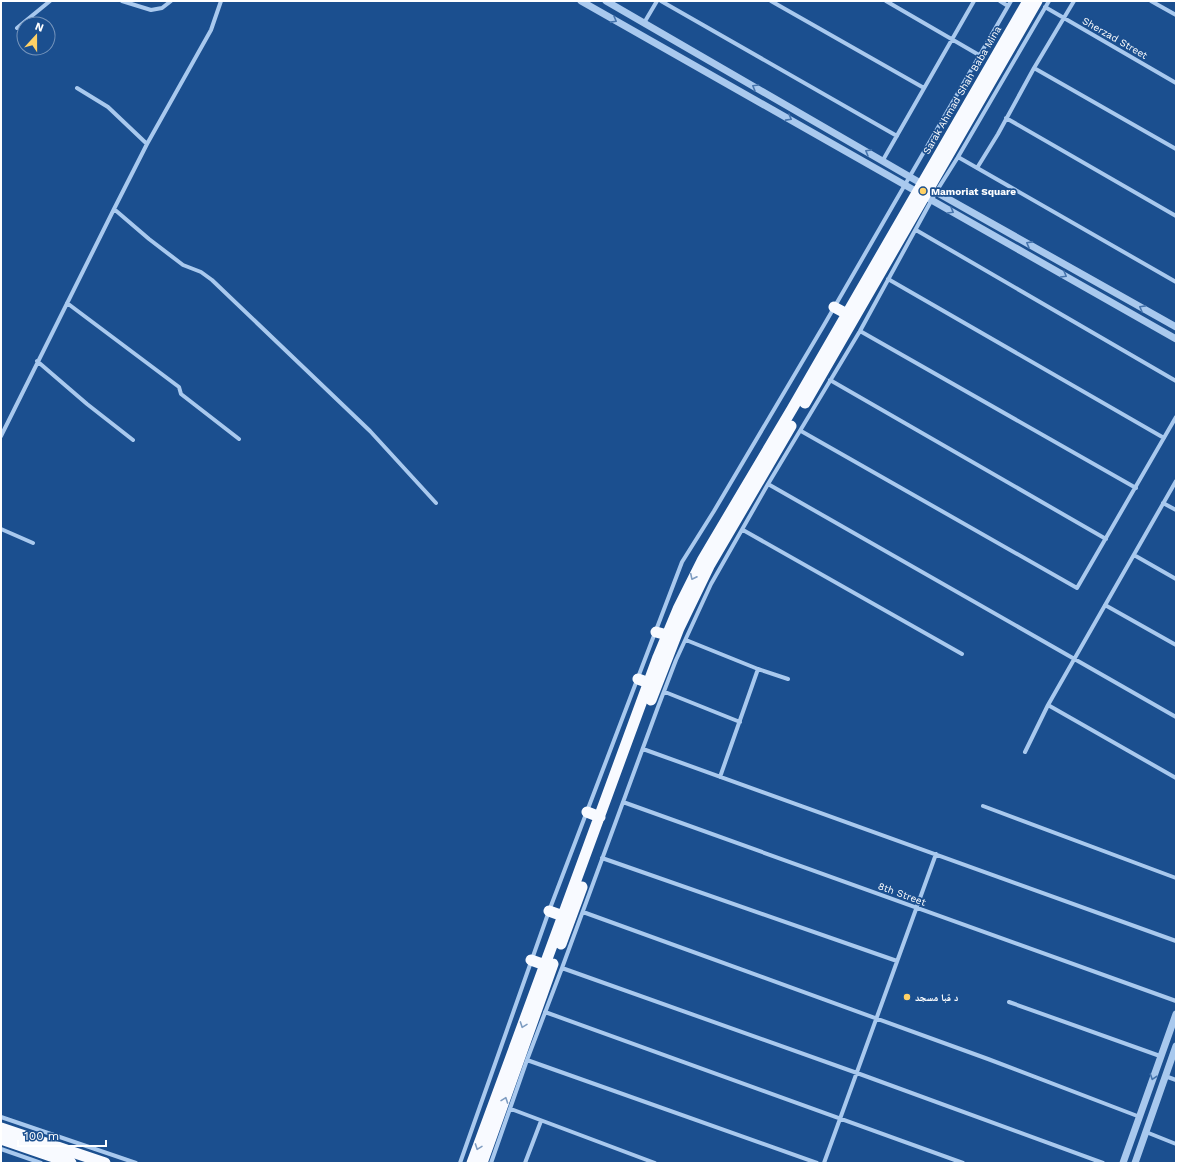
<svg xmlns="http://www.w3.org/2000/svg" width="1177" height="1164" font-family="'Work Sans','Noto Naskh Arabic',sans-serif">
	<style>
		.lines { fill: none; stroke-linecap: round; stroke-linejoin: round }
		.minor { stroke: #a9c9ee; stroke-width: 4 }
		.tertiary { stroke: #a9c9ee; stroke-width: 7 }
		.trunk { stroke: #f8faff; stroke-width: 11 }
		.oneway { stroke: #4674ac }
		.oneway2 { stroke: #7e9cc1 }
		.poi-dot { fill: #ffd166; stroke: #1b4f8f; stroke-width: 1.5 }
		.labels { text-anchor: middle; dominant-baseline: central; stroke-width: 3.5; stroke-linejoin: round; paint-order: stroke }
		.street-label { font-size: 10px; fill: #fff; stroke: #1b4f8f }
		.poi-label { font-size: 10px; font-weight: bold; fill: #fff; stroke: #1b4f8f; text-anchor: start }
	</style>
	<rect width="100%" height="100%" fill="#1b4f8f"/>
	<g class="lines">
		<path class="minor" d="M122,1L151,10L162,8L171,1
			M661,1L897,136
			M771,1L924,88
			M886,1L979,55
			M1000,1L1008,6
			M1151,1L1176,15
			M1045,7L1176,83
			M644,23L657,1
			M17,28L50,1
			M1034,68L1176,149
			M77,88L108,107L147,144
			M1006,118L1176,216
			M958,157L1176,282
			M883,160L974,1
			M977,168L998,134L1034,68L1074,1
			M114,209L149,239L183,265L201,272L212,280L370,431L436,503
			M916,230L1176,381
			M888,279L1164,438
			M67,303L179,387L181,394L239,439
			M860,331L1136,488
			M37,361L87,404L133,440
			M830,380L1106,539
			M801,431L1077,588L1176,417
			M1,436L114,209L147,144L211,30L221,1
			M768,484L1176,717
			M1163,503L1176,510
			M1,529L33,543
			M743,530L962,654
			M1134,555L1176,579
			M1105,605L1176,645
			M686,640L758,669L788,679
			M665,692L740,722
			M1048,705L1176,778
			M643,749L1176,941
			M1025,752L1048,705L1176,481
			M720,777L758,669
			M623,802L1176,1001
			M983,806L1176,878
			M602,858L897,961
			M583,912L988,1059L1140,1117
			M562,968L857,1073L1103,1163
			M1009,1002L1160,1056
			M545,1012L963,1163
			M527,1060L817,1163
			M1165,1076L1176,1080
			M511,1109L655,1163
			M1,1117L136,1163
			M1146,1132L1176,1144
			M1,1149L41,1163
			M460,1163L549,911L682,562L714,511L824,325L1011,1
			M491,1163L527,1060L562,968L658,707L676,660L711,584L768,484L860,331L936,192L958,157L1049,1
			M525,1163L541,1121
			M824,1163L936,854"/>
		<path class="tertiary" d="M581,1L1176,339
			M606,1L936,192L1176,327
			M1123,1163L1176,1014
			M1135,1163L1176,1046"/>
		<path class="trunk" d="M834,307L847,314
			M805,403L1037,1
			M656,632L667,635
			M638,679L649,683
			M651,700L679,628L709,566L791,426
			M587,812L600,817
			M549,911L563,916
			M561,944L582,887
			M531,960L545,965
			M1,1128L105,1163
			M1,1139L71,1163
			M472,1163L658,657L678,609L703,559L792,409L1028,1
			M482,1163L553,964"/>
	</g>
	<defs><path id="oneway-chevron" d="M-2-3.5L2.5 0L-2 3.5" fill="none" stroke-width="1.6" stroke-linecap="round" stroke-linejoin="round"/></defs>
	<g class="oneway">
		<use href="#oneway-chevron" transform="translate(614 20) rotate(29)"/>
		<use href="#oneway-chevron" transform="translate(755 87) rotate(-150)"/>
		<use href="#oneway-chevron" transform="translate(789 118) rotate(29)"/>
		<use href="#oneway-chevron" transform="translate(868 152) rotate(-150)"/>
		<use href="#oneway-chevron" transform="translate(951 211) rotate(30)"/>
		<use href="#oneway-chevron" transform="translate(1029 244) rotate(-151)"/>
		<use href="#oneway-chevron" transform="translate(1064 275) rotate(30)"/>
		<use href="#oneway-chevron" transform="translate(1142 308) rotate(-151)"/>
		<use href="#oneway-chevron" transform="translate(1153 1077) rotate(109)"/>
	</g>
	<g class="oneway2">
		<use href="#oneway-chevron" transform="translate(693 577) rotate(116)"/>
		<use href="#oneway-chevron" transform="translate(523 1025) rotate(110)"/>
		<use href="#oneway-chevron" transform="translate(505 1100) rotate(-70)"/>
		<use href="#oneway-chevron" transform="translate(478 1147) rotate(110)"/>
	</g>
	<g class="poi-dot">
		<circle cx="923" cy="191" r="4"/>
		<circle cx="907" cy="997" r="4"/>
	</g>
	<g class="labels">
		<g class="street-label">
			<text transform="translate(1115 38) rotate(30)">Sherzad Street</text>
			<text transform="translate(962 90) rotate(-60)">Sarak Ahmad Shah Baba Mina</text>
			<text transform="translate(902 894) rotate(20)">8th Street</text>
		</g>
		<g class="poi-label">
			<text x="931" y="191">Mamoriat Square</text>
			<text x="915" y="997">د قبا مسجد</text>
		</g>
	</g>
	<rect width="1177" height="1164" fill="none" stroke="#ffffff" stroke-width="4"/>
	<g transform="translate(36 36) rotate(21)"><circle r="19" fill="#1b4f8f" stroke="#7695bc"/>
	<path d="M0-3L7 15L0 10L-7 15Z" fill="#ffd166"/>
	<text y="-6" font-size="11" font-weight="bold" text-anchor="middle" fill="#ffffff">N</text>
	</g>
	<path d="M18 1140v6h88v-6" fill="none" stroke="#ffffff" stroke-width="2"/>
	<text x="24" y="1140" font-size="12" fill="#ffffff" stroke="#1b4f8f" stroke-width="3" paint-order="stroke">100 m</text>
</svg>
